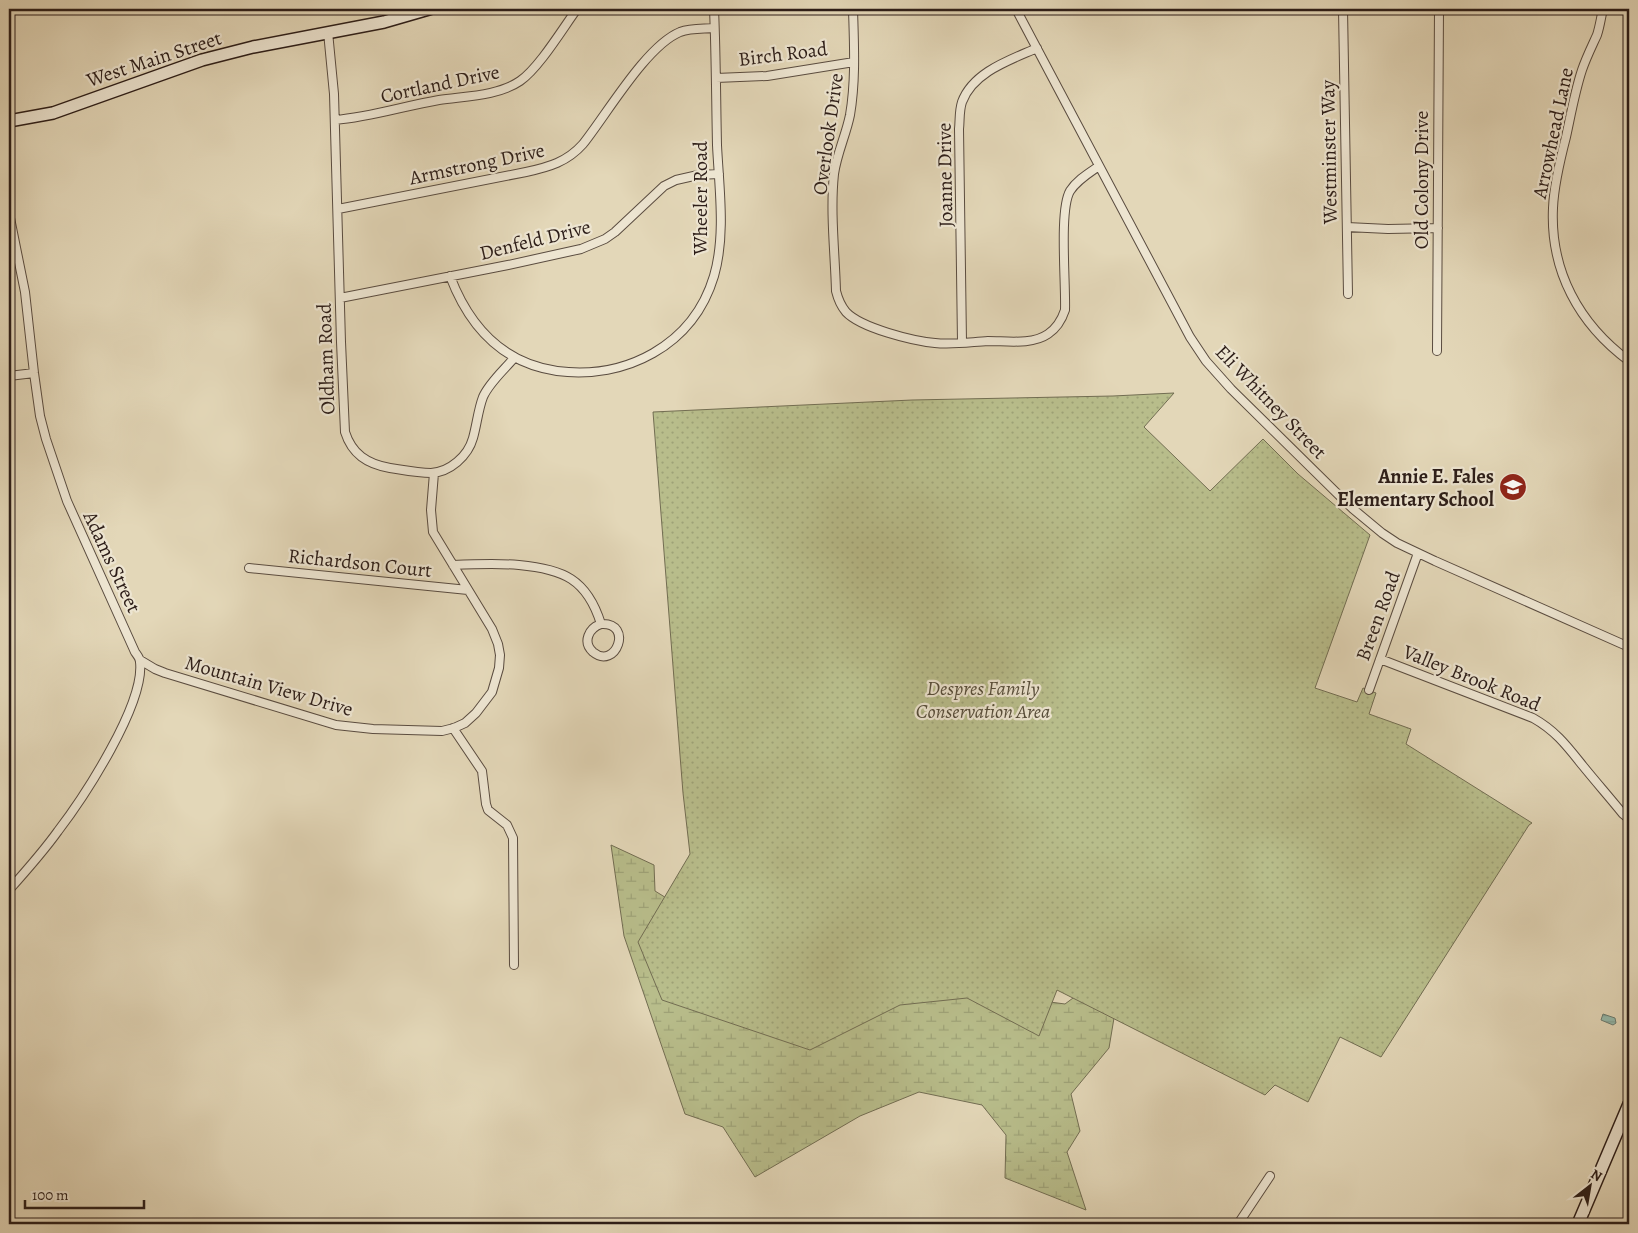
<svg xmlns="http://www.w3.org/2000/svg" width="1638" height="1233" font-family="Alegreya,serif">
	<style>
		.wetland { fill: url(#wetland-marsh); stroke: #726d52 }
		.park { fill: url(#park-dots); stroke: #726d52 }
		.water { fill: url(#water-rules); stroke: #6c7b70 }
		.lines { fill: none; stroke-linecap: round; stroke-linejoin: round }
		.street-casing { stroke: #5a4c40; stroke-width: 10 }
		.secondary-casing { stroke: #2c1d18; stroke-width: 14 }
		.street { stroke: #ede5d1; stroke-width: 8 }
		.secondary { stroke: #ede5d1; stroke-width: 11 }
		.labels { text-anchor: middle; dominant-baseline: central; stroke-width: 4.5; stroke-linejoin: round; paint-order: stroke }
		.street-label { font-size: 20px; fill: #2c1d18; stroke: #ede5d1 }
		.poi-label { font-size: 20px; font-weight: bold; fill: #2c1d18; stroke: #ede5d1; text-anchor: end }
		.park-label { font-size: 20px; font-style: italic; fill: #564d3a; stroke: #ede5d1 }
	</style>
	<defs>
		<pattern id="wetland-marsh" width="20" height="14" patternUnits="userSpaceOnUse" patternTransform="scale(1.25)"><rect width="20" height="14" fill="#b8bd8b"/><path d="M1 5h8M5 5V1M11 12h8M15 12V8" fill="none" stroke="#9ea277"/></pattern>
		<pattern id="park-dots" width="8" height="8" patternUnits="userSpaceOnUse" patternTransform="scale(1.25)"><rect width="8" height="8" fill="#b8bd8b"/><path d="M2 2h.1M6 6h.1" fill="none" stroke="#9ea277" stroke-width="1.8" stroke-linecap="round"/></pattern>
		<pattern id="water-rules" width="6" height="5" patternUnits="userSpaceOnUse" patternTransform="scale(1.25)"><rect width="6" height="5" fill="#96baab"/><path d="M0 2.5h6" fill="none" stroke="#819f92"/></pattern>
	</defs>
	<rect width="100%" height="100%" fill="#e3d7b8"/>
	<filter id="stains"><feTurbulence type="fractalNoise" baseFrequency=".004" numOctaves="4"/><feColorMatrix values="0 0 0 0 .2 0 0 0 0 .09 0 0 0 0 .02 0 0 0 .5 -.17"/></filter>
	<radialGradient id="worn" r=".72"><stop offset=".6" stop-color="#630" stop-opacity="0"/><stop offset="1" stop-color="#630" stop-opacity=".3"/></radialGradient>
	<path class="wetland" d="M611,845L654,865L655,891L723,933L1035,1000L1065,1004L1089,986L1116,1006L1109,1048L1071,1094L1080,1131L1067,1152L1086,1210L1005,1178L1006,1135L982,1105L919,1092L860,1116L755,1177L723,1127L685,1114L624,936Z"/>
	<path class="park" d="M1174,393L1144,427L1210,491L1263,439L1298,474L1370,535L1315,688L1357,702L1363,688L1376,693L1369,714L1411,729L1406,744L1532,823L1529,825L1381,1057L1340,1037L1308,1102L1275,1085L1265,1095L1057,990L1039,1036L967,998L900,1005L810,1050L662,1000L638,942L690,854L683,793L653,412L912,400L1113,396Z"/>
	<path class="water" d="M1603,1014L1615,1018L1616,1023L1613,1025L1601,1020Z"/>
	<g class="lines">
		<g class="street-casing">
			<path id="street" d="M853,9C854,44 856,80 850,115C846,135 837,153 834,174C830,212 835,253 836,291C838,299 841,306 846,312C861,328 913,341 935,343C952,345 971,342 988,341C1007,341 1032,345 1048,334C1057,328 1062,319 1065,310C1066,283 1059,210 1070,191C1077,180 1089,173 1099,166
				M1016,9L1190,337L1206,361L1231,389L1353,509L1382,533L1397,543L1435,561L1629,647
				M1343,9L1348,294
				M1603,9C1601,17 1600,26 1597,35C1592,46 1586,58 1582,70C1575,91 1571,114 1566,137C1560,160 1554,184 1553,208C1550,271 1579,324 1629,361
				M328,32L334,94L341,342L345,432C352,454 367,464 390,468C403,470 418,473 431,473C450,472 468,456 473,438C477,424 478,410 483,397C489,383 504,370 514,358
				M716,78L767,76L854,62
				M335,120C371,117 404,106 439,100C466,96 498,96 520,81C539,68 563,28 577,9
				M338,209L526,172C549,167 567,162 583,144C607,114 646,46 680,32C691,28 703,29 714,28
				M9,213L25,292L34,373L40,416L46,439L67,501L135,652C137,655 140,658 140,662C145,704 84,797 58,831C43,852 26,871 9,890
				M1347,227L1388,229L1438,228
				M450,276C469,326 502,363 557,371C625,380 693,346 714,276C726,235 719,187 717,145C716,99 716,54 714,9
				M340,298L508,265L581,249L605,239L615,232L664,186L676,180L698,175L719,174
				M962,342L959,129C960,120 959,111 962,102C973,72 1010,60 1037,48
				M1437,351L1439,9
				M9,376L34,373
				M453,565C475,564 497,563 519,565C563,569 587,579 601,624C589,628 582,642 593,652C616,671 634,622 601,624
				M249,568L468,590
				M1380,659L1533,718C1556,731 1567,746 1583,766C1596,782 1610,798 1623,814L1629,819
				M140,660L155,669L165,673L336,725L373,729L442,731L454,728L465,723L476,713L492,692L499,668L500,655L498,644L492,629L433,532L431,510L434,473
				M1369,690L1418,553
				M453,728L482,771L486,804L488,810L507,825L513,838L514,965
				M878,1224H908
				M1238,1224L1270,1176"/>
		</g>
		<g class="secondary-casing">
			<path id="secondary" d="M9,121L53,113L202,60L253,47L384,22L429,9
				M1578,1224L1629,1104"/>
		</g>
		<use href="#street" class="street"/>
		<use href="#secondary" class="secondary"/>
	</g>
	<defs>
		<g id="school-disc" transform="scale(1.4375)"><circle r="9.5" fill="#8f2418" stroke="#ede5d1"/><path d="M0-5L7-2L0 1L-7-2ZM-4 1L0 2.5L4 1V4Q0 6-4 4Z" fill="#fff"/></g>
	</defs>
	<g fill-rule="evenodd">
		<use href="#school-disc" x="1513" y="487"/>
	</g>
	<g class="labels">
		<g class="street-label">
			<text transform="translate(783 54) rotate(-7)">Birch Road</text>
			<text transform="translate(154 59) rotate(-18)">West Main Street</text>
			<text transform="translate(440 84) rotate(-12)">Cortland Drive</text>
			<text transform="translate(1553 133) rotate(-78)">Arrowhead Lane</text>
			<text transform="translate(828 134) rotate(-82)">Overlook Drive</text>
			<text transform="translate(1329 152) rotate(-91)">Westminster Way</text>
			<text transform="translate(477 164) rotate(-12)">Armstrong Drive</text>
			<text transform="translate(945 175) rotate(-91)">Joanne Drive</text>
			<text transform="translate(1421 180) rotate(-90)">Old Colony Drive</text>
			<text transform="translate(700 198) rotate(-90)">Wheeler Road</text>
			<text transform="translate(535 240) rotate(-14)">Denfeld Drive</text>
			<text transform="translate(326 359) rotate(-92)">Oldham Road</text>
			<text transform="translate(1271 402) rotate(46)">Eli Whitney Street</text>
			<text transform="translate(112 562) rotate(65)">Adams Street</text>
			<text transform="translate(360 563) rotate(6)">Richardson Court</text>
			<text transform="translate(1378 616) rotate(-70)">Breen Road</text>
			<text transform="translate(1472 678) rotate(22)">Valley Brook Road</text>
			<text transform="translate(269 686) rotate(16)">Mountain View Drive</text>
		</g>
		<g class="poi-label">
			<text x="1494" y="476">Annie E. Fales<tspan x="1494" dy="23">Elementary School</tspan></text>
		</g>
		<g class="park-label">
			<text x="983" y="688">Despres Family<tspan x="983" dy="23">Conservation Area</tspan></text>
		</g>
	</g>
	<rect width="1638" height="1233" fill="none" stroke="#e3d7b8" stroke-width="30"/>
	<rect x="10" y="10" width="1618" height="1213" fill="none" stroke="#2c1d18" stroke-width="2.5"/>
	<rect x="15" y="15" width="1608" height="1203" fill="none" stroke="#2c1d18"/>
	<g transform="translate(1590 1186) rotate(31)" stroke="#ede5d1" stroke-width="4" paint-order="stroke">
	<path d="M0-4L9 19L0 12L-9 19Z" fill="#2c1d18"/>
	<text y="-8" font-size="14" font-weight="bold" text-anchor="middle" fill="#2c1d18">N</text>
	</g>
	<path d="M25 1200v8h119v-8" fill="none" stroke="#2c1d18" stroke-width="2.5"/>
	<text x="32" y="1200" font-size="15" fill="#2c1d18" stroke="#ede5d1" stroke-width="4" paint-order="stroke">100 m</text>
	<rect width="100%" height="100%" filter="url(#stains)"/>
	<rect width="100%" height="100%" fill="url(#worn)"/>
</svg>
